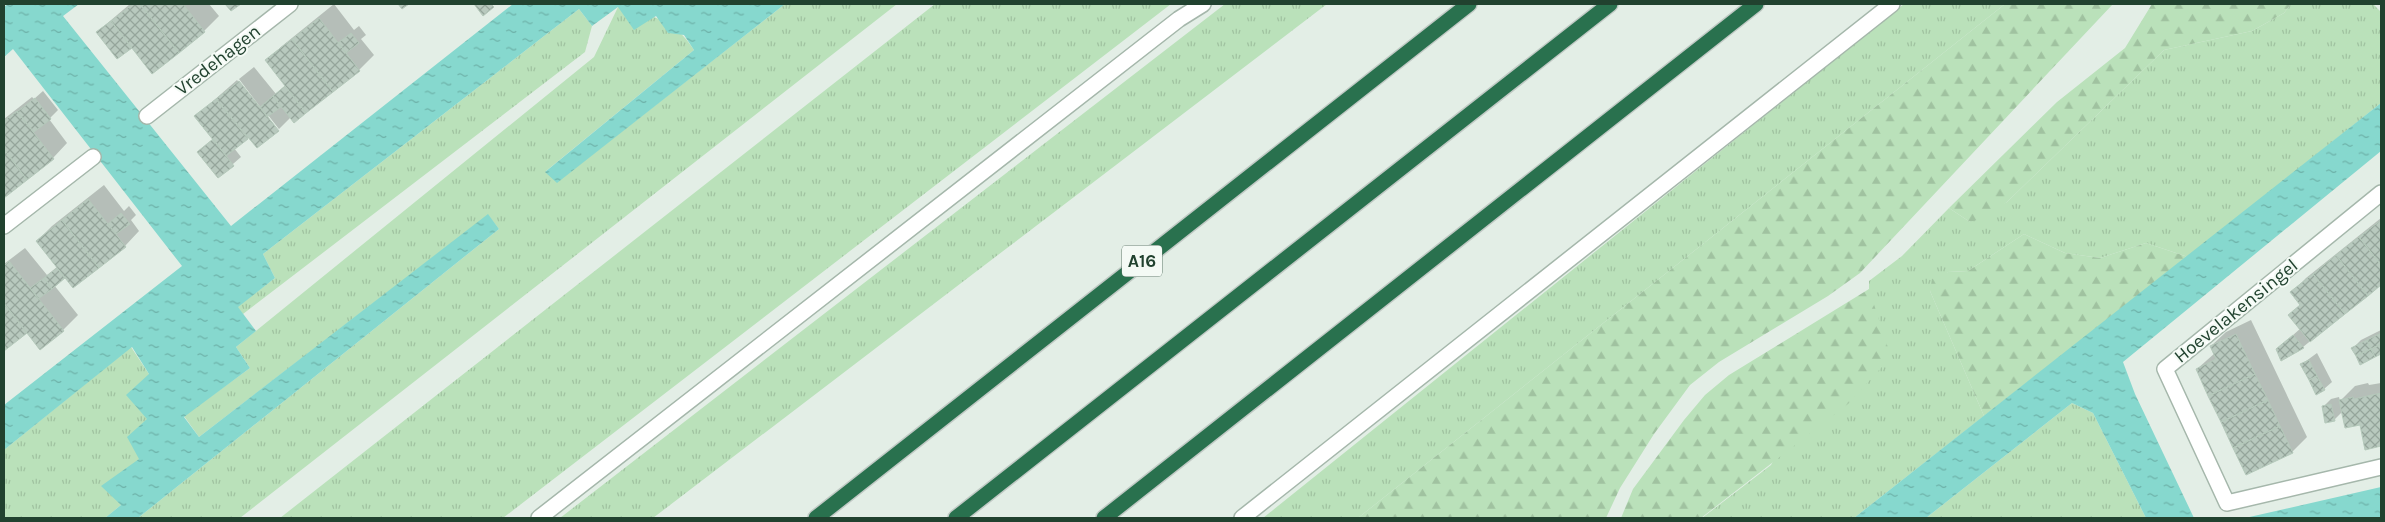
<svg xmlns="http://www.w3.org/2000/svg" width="2385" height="522" font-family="Karla,sans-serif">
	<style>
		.grass { fill: url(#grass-tufts) }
		.forest { fill: url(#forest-firs) }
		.water { fill: url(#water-ripples) }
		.shadow { fill: #0003 }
		.building { fill: url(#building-cross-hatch); stroke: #b5c9bb }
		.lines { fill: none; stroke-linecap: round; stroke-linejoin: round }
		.service-casing { stroke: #a5b7ab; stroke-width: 18 }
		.minor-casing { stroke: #a5b7ab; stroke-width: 18 }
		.motorway-casing { stroke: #c1cac5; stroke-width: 18 }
		.service { stroke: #fff; stroke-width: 15 }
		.minor { stroke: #fff; stroke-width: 15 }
		.motorway { stroke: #29714e; stroke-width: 15 }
		.labels { text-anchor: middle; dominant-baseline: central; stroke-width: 4; stroke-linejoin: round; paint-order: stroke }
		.shield { fill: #f4faf5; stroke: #60796a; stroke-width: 1 }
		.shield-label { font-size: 18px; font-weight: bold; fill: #21422f }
		.street-label { font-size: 19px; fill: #21422f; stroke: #f4faf5 }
	</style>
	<defs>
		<pattern id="grass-tufts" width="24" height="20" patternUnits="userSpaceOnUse" patternTransform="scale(1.25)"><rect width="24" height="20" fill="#bae1ba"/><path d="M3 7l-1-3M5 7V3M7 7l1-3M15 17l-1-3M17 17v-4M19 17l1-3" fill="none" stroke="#a0c2a0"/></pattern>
		<pattern id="forest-firs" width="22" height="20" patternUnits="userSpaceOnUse" patternTransform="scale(1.25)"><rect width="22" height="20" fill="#bae1ba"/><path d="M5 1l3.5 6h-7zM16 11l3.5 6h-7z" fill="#a0c2a0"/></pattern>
		<pattern id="water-ripples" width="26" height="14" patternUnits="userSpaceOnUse" patternTransform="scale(1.25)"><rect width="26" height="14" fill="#86d8ce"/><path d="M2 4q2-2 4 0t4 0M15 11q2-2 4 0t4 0" fill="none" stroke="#6db1a8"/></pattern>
		<pattern id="building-cross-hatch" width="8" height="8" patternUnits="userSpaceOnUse" patternTransform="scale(1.25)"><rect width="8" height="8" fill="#b8c9be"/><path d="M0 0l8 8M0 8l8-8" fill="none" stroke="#95a59b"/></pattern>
	</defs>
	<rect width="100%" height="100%" fill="#e3eee6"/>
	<path class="grass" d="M785,4H897L240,518H138L499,229L488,215L199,437L184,416L250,368L236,347L594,57L618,7C651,15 675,20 694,50L546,171L557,182Z
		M935,4H1171L503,518H280Z
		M1225,4H1327L653,518H560Z
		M1904,4H2005L1358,518H1263Z
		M2291,4H2373L2381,12V103L2188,257L2146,243L2100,258L2065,253L2024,234L1968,271L1948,272L1930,291L1984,416L1854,518H1702L1771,465L1869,289V281L1902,256L1949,208L1970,222L2007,202L2164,50L2252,31L2284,13Z
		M579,9L592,26L585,52L243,314L237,307L275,278L263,254Z
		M131,347L149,374L148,419L139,459L121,505L105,518H4V450Z
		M2072,403L2093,413L2146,518H1926Z"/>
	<path class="forest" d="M2005,4H2113L1860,273L1828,296L1719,362L1690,385L1654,434L1620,488L1606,518H1358Z
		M2152,4H2291L2284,13L2252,31L2164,50L2007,202L1987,217L1970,222L1949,208L2057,102L2125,48Z
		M2024,234L2065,253L2100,258L2146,243L2188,257L1984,416L1930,291L1932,279L1948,272L1968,271Z
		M1869,289L1891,357L1848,404L1701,518H1621L1633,489L1684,420L1705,395L1729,375Z"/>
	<path class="water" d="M8,4H79L63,16L231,226L513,4H785L557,183L545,172L694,50L684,35L668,33L656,16L634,30L618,7L592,26L579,9L263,254L275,278L238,307L256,331L236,347L250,368L184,417L199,437L488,214L499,229L138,518H105L121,505L101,486L139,459L127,437L147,419L126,395L149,374L132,347L4,450V405L182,266L13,49L4,57V7Z
		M2381,103V151L2123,362L2135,394L2194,518H2146L2093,413L2072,403L1926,518H1854Z
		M2381,487V518H2245Z"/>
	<path class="shadow" d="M130,4H209L219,16L204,31L152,72L132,46L97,32Z
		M334,4L354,30L359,26L366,35L361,39L374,55L359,70L294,121L291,117L279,129L268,115H265L249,137L234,148L241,157L218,177L199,152L213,139L196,116L237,80L263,113L264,112L239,79L254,67L276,94L286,85L267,60L282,46Z
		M43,91L58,110L49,119L67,143L53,158L4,197V119L32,97L34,99Z
		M104,185L124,211L129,206L136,215L131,220L139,231L125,246L65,277L54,285L78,315L63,330L27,331L4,349V264L25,248L47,275L57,267L37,241L52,226Z
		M2381,218V284L2303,347L2282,359L2285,342L2301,328L2290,315L2301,304L2292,292L2306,278Z
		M2251,320L2307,437L2292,452L2197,369L2215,353L2211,346L2226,332Z
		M2381,330V353L2360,363L2353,348L2361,340Z
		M2317,353L2332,382L2324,389L2302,364Z
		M2368,383L2369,385L2381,383V445L2366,448L2361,424L2343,411L2334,420L2323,407L2331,399L2339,397L2340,401L2355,386Z"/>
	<path class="building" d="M133,4H140L179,53L152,74L111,21Z
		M140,4H183L205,32L179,53Z
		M225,4H241L231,11Z
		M398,4H409L402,9Z
		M474,4H491L494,7L483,16Z
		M319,18L360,71L333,92L292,39Z
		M111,21L132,48L117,59L96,32Z
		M351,33L359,43L346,53L338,43Z
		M292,39L333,92L306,113L265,60Z
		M239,81L279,131L257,148L216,99Z
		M285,86L306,113L294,123L273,96Z
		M273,96L281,107L267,117L260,107Z
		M35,98L51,119L34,132L17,112Z
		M216,99L248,139L226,156L194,116Z
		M17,111L54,159L27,180L4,149V121Z
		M213,139L234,166L218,178L197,152Z
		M4,149L27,180L4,198Z
		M88,199L126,247L99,268L62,220Z
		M121,213L130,224L116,234L108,224Z
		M62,220L99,268L73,288L36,241Z
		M2381,220V265L2359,237Z
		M2359,237L2381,265V285L2368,296L2336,255Z
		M2336,255L2368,296L2345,314L2313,274Z
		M9,261L64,331L40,350L4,303V266Z
		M57,268L65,278L52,289L44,278Z
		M2313,274L2345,314L2310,342L2288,315L2300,305L2290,292Z
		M44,278L52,289L38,299L30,288Z
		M4,304L27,333L4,351Z
		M2381,333V344L2371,349L2367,340Z
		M2236,334L2255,374L2208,396L2196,369L2216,359L2210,346Z
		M2293,335L2304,348L2281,361L2276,349Z
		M2367,340L2371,349L2356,356L2351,348Z
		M2381,344V354L2375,357L2371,349Z
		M2371,349L2375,357L2360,365L2356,356Z
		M2309,360L2317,376L2309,380L2300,364Z
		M2255,374L2268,400L2221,422L2208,396Z
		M2317,376L2325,390L2316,395L2309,380Z
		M2381,393V446L2365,450L2360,425L2345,428L2339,400L2353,397L2354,399Z
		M2268,400L2280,426L2233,448L2221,422Z
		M2331,404L2335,421L2325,423L2322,406Z
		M2280,426L2293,453L2246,475L2233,448Z"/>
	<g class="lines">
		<g class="service-casing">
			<path id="service" d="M539,518L1179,19L1203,4
				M1242,518L1892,4"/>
		</g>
		<g class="minor-casing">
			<path id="minor" d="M147,116L290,4
				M2381,193L2165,369L2227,503L2381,467
				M4,226L93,157"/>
		</g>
		<g class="motorway-casing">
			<path id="motorway" d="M816,518L1469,4
				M956,518L1610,4
				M1104,518L1756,4"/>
		</g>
		<use href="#service" class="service"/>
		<use href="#minor" class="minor"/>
		<use href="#motorway" class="motorway"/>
	</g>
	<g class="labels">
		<rect class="shield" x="1122" y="245.5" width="40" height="31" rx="4"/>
		<g class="shield-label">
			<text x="1142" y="261">A16</text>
		</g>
		<g class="street-label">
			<text transform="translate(218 60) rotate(-38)">Vredehagen</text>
			<text transform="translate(2236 311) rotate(-39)">Hoevelakensingel</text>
		</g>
	</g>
	<rect width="2385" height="522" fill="none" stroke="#21422f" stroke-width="10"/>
</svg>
